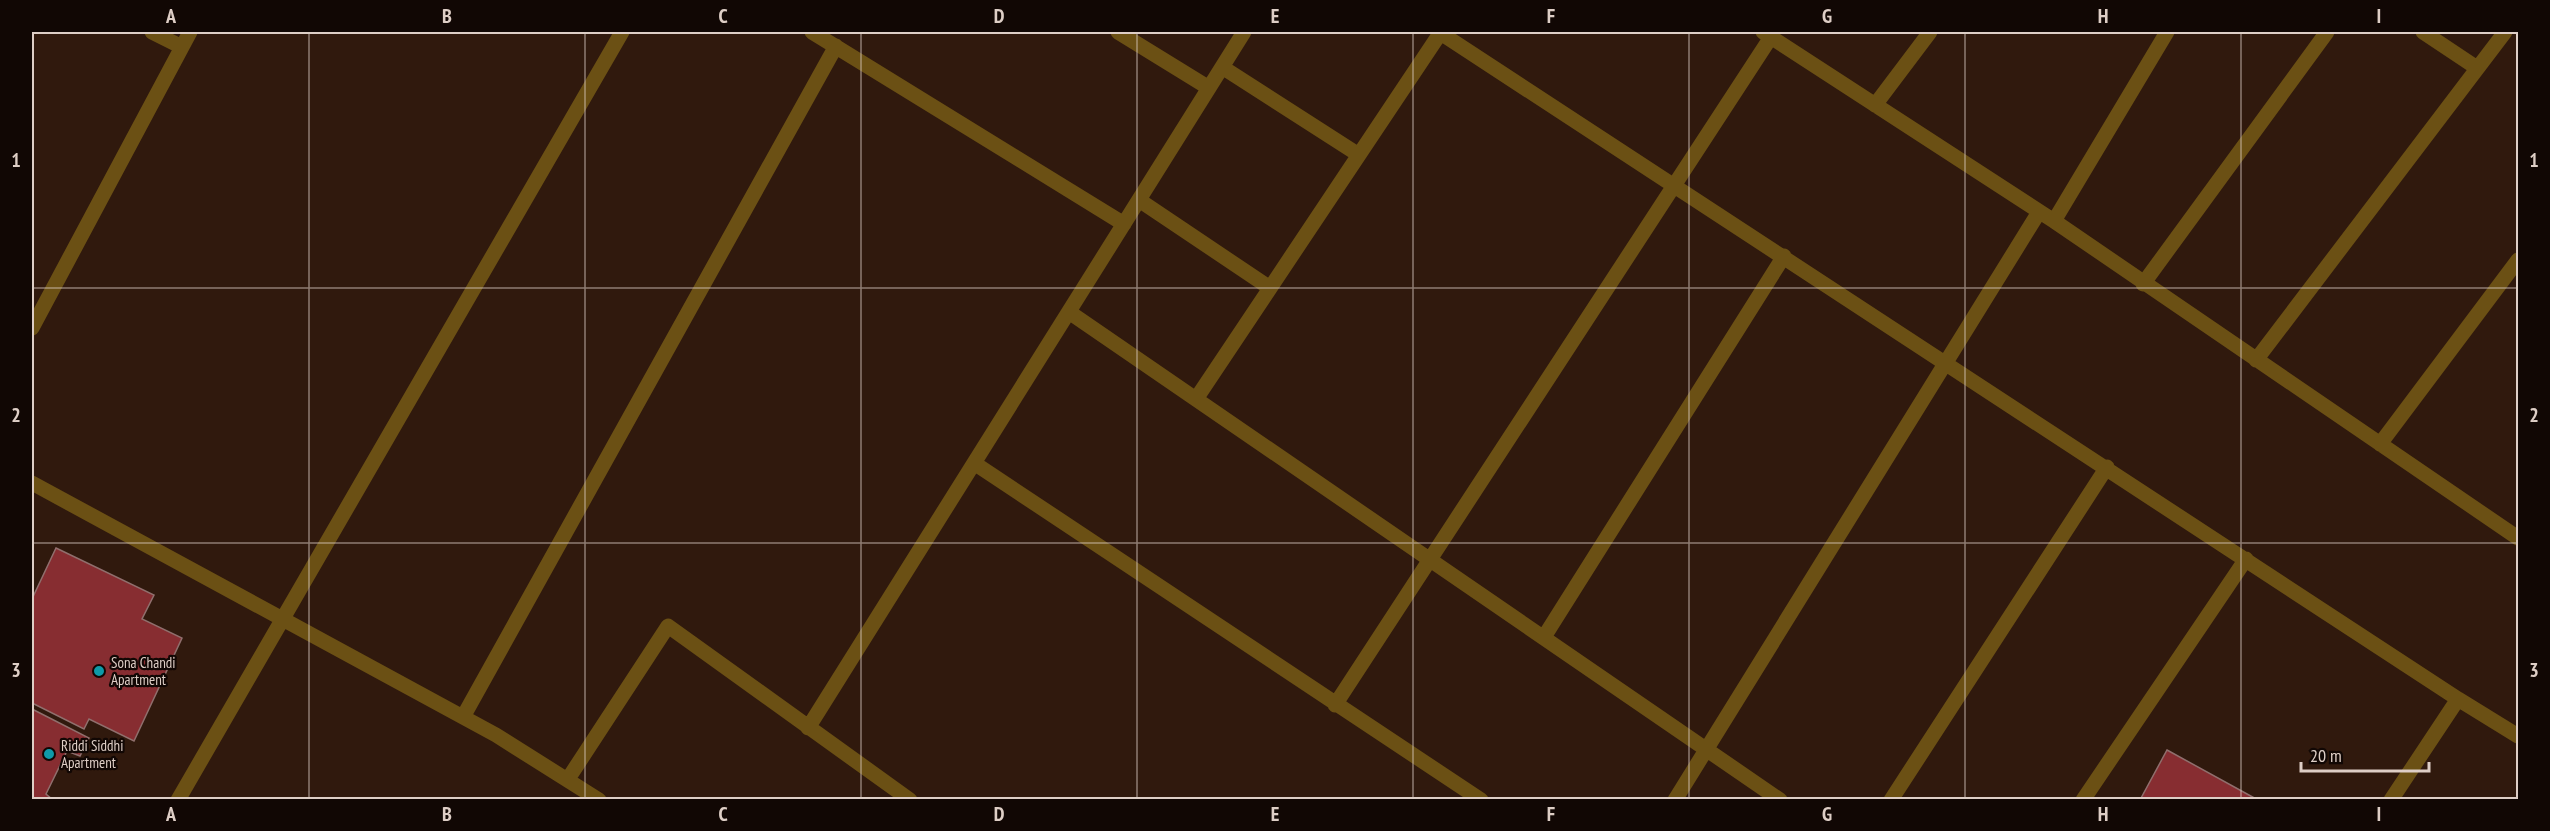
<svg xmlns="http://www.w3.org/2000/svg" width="2550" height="831" font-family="'PT Sans Narrow',sans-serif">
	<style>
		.building { fill: #872d31; stroke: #906f6d; stroke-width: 1.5 }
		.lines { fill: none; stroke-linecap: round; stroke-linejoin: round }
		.street { stroke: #6b5014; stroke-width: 15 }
		.grid { fill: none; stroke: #decec6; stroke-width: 1.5; stroke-opacity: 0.55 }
		.culture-dot { fill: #0f9aa8; stroke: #110704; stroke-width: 2 }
		.labels { text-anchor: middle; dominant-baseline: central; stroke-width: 4.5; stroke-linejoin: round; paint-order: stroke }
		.poi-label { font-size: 15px; fill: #decec6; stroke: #110704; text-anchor: start }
		.neatline { fill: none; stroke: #decec6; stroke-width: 2 }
		.grid-label { font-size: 20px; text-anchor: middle; font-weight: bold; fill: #decec6 }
	</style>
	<rect width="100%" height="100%" fill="#30190d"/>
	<path class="building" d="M56,548L154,595L142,619L182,638L134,741L89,719L84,729L32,703V599Z
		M32,709L89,738L80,756L67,751L46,794L53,800H32Z
		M2167,750L2258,800H2140Z"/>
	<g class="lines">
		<path class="street" d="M152,32L182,47
			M812,32L1124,224
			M1118,32L1209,88
			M1439,32L2458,699L2518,736
			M1763,32L2054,221L2518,538
			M2423,32L2477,68
			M1222,67L1359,155
			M1875,105L1930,32
			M1139,200L1270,288
			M2054,221L2167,32
			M2143,284L2327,32
			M1069,312L1780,800
			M32,328L190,32
			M2256,360L2505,32
			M1196,399L1441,32
			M2380,444L2518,260
			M974,463L1481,800
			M32,483L496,735L599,800
			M1544,637L1784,256
			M1335,705L1771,37
			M463,717L836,46
			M808,728L1244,32
			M568,779L668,626L910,800
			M178,800L622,32
			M1675,800L2039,212
			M1891,800L2107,467
			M2083,800L2246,559
			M2391,800L2458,699"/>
	</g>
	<path class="grid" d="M309,32V800M585,32V800M861,32V800M1137,32V800M1413,32V800M1689,32V800M1965,32V800M2241,32V800M32,288H2518M32,543H2518"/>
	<g class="culture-dot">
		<circle cx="99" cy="671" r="6"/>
		<circle cx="49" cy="754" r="6"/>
	</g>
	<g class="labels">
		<g class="poi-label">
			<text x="111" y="662">Sona Chandi<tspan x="111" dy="17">Apartment</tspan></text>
			<text x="61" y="745">Riddi Siddhi<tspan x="61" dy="17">Apartment</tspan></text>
		</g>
	</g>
	<rect width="2550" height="831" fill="none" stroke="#110704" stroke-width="66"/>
	<path d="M2301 762v9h128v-9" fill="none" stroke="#decec6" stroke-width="3"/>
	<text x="2310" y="762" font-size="18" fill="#decec6" stroke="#110704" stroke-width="4.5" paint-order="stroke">20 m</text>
	<rect x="33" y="33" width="2484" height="765" class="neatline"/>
	<g class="grid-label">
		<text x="171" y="23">A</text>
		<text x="447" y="23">B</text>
		<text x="723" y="23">C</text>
		<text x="999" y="23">D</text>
		<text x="1275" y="23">E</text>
		<text x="1551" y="23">F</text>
		<text x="1827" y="23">G</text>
		<text x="2103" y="23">H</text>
		<text x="2379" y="23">I</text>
		<text x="16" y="167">1</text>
		<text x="2534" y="167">1</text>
		<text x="16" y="422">2</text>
		<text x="2534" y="422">2</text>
		<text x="16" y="677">3</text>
		<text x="2534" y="677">3</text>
		<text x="171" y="821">A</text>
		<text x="447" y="821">B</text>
		<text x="723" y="821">C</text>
		<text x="999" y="821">D</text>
		<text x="1275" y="821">E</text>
		<text x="1551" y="821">F</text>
		<text x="1827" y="821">G</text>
		<text x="2103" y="821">H</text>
		<text x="2379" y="821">I</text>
	</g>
</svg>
